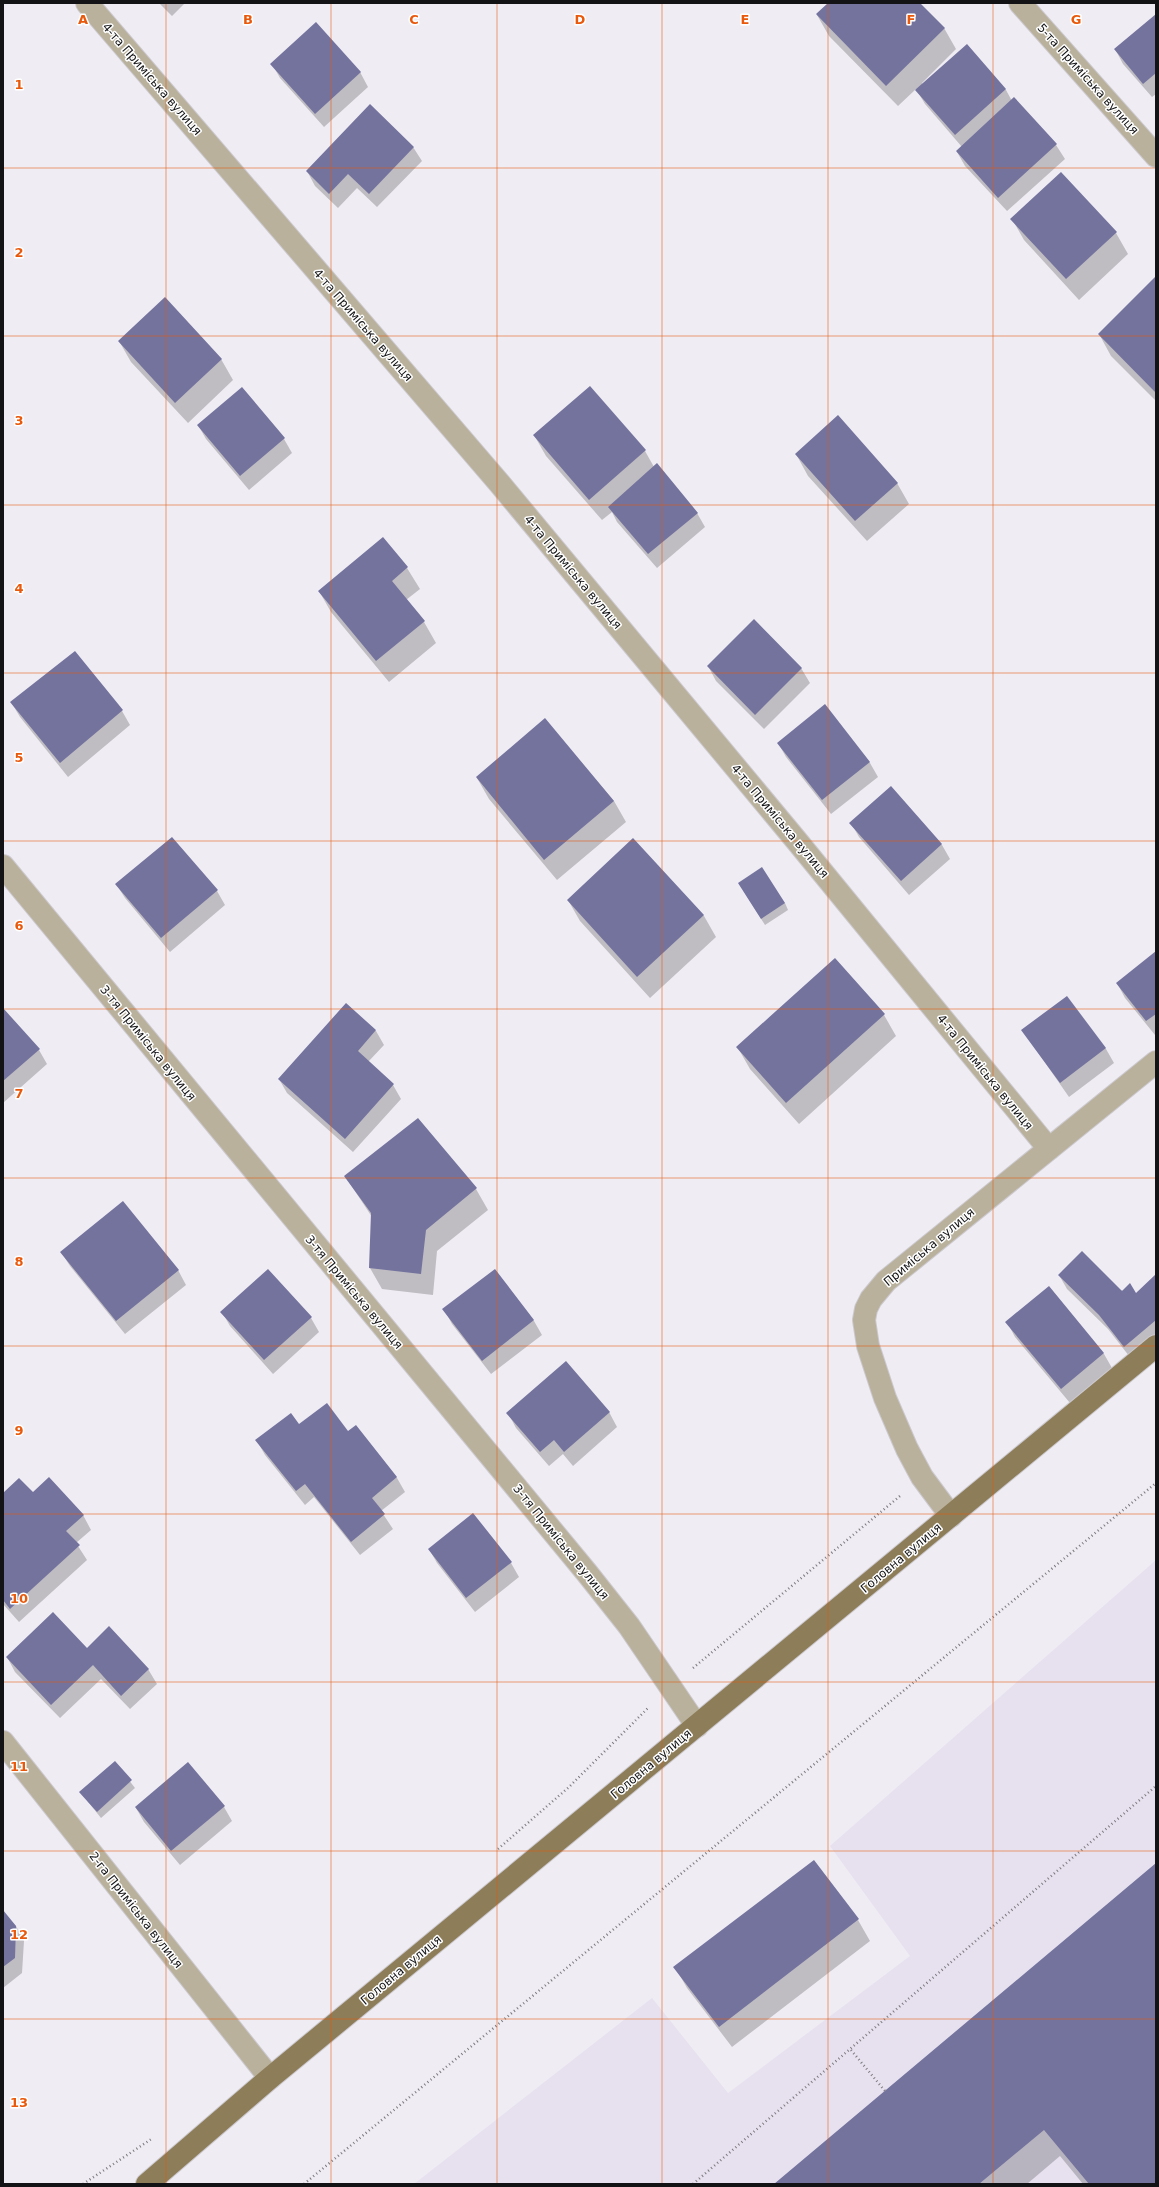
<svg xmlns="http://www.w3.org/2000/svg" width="1159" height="2187" font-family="'DejaVu Sans',sans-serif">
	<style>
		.built { fill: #e7e1ef }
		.shadow { fill: #0003 }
		.building { fill: #73739e }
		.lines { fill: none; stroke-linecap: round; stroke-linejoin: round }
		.street-casing { stroke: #ccc9cf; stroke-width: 24 }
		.primary-casing { stroke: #ccc9cf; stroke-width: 24 }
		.path { stroke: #7c7a7e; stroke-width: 2.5; stroke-dasharray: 1 3; stroke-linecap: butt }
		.street { stroke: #b9b19c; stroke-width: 22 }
		.primary { stroke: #8d7d58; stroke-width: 22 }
		.grid { fill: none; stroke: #e8590c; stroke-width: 1; stroke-opacity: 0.55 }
		.labels { text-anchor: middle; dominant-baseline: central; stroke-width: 3; stroke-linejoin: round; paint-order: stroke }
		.street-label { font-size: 12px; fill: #131214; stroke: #fff }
		.grid-label { font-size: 13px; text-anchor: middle; font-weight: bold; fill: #e8590c; stroke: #fff; stroke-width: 3; stroke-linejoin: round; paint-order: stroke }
	</style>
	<rect width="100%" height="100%" fill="#efecf3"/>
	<path class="built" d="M1156,1560V2184H414L652,1998L728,2093L910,1956L830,1846Z"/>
	<path class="shadow" d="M159,3H185L172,16Z
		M829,3H919L944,28L956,49L922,83L923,85L966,46L1006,90L1012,101L1056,145L1065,159L1007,211L965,166L957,152L962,147L925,104L916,89L898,106L829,36L817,15Z
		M1156,15V94L1152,97L1123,64L1115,49Z
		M272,64L360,72L368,87L324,127L280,78Z
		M413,147L422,161L377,207L357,188L338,208L315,186L307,171Z
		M1061,173L1116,233L1128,254L1079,300L1024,240L1012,219Z
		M1156,279V401L1111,356L1099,334Z
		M119,341L221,359L233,380L188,423L131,362Z
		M590,387L645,451L654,467L697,513L705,527L657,568L617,522L612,512L602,520L546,456L534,435Z
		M198,425L284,439L292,453L249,490L206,439Z
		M796,454L897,483L909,504L867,541L808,476Z
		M383,538L407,568L420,589L406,600L424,622L436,643L389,682L331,612L319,591Z
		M708,666L801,668L810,683L764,729L716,681Z
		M11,702L122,711L130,725L68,777L20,717Z
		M825,706L870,763L878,777L831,814L786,757L778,743Z
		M545,720L614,801L626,822L557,880L489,799L477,778Z
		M891,787L942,845L950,859L909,895L859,837L851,823Z
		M633,840L704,916L716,937L650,998L580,921L568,900Z
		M116,884L217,891L225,905L170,952L125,898Z
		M743,890L785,903L788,910L765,925Z
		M1156,952V1034L1155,1035L1125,998L1117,983Z
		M835,960L884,1015L896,1036L799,1124L750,1069L738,1048Z
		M1067,998L1106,1049L1114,1063L1069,1097L1023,1031Z
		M346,1004L376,1031L384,1045L368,1062L393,1085L401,1099L353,1152L287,1093L279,1079Z
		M3,1009L39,1050L47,1064L3,1103Z
		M418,1119L476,1189L488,1210L437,1251L433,1295L382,1289L370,1268L372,1217L345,1176Z
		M61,1252L178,1270L186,1285L125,1334L70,1266Z
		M495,1270L534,1321L542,1335L491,1374L452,1324L444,1309Z
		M1059,1275L1136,1294L1156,1275V1341L1133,1361L1108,1329L1067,1289Z
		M1049,1288L1104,1354L1112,1368L1070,1403L1015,1337L1007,1322Z
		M222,1312L311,1318L319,1332L273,1374L230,1326Z
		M609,1412L617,1427L573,1466L563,1454L549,1466L516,1428L508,1413Z
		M356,1426L397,1478L405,1492L381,1511L393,1529L360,1555L314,1497L305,1505L265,1455L257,1441L348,1432Z
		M33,1493L83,1515L91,1530L76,1543L87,1560L19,1622L3,1604V1494Z
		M473,1514L511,1563L519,1577L475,1612L437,1563L429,1549Z
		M87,1649L148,1669L157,1684L130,1709L101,1679L60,1718L15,1672L7,1657Z
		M115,1762L135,1788L101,1818L81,1793Z
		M188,1764L224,1807L232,1821L180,1865L144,1822L136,1808Z
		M814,1861L858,1920L870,1941L732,2047L687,1988L675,1967Z
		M1156,1864V2184H1083L1060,2156L1027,2184H776Z
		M3,1912L16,1926L24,1941L22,1973L3,1988Z"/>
	<path class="building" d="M828,3H920L945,28L886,86L816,14Z
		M1156,14V73L1143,84L1114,49Z
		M316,22L361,72L315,114L270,64Z
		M967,44L1006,89L955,135L915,90Z
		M1014,97L1057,144L998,198L956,151Z
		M370,104L414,147L369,194L348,174L329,194L306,171Z
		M1061,172L1117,232L1066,279L1010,219Z
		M1156,276V393L1098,334Z
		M165,297L222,359L175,403L118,341Z
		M590,386L646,450L589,500L533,435Z
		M242,387L285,438L240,476L197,425Z
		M838,415L898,483L855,521L795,454Z
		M657,463L698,513L648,554L608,507Z
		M383,537L408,567L392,581L425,621L376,661L318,591Z
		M754,619L802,668L755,715L707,666Z
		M75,651L123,710L60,763L10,702Z
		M825,704L870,762L822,800L777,743Z
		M545,718L614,801L544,860L476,777Z
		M891,786L942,844L901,881L849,823Z
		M172,837L218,890L161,938L115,884Z
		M633,838L704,915L637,977L567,900Z
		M762,867L785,903L761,919L738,883Z
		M1156,951V1014L1146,1021L1116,983Z
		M835,958L885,1014L786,1103L736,1047Z
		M1067,996L1106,1048L1060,1083L1021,1030Z
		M346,1003L376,1030L358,1051L394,1084L345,1139L278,1079Z
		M3,1008L40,1049L3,1081Z
		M418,1118L477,1188L426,1230L421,1274L369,1268L371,1213L344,1176Z
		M123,1201L179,1270L116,1321L60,1252Z
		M1082,1251L1122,1291L1130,1283L1136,1293L1156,1274V1320L1124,1347L1099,1315L1058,1275Z
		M268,1269L312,1317L264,1360L220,1312Z
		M495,1269L534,1320L482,1361L442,1309Z
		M1049,1286L1104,1353L1061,1389L1005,1322Z
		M566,1361L610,1412L564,1452L554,1440L540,1452L506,1413Z
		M327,1403L348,1431L356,1425L397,1477L372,1498L385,1514L351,1542L305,1484L296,1491L255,1440L291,1413L299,1424Z
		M49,1477L84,1515L66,1531L80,1545L10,1609L3,1600V1493L19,1478L33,1492Z
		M473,1513L512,1562L466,1598L428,1549Z
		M53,1612L87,1648L109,1626L149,1669L121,1696L93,1665L51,1705L6,1657Z
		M115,1761L132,1780L97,1812L79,1792Z
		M188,1762L225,1806L171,1851L135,1807Z
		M814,1860L859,1919L719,2027L673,1967Z
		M1156,1863V2184H1089L1044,2130L979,2184H774Z
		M3,1910L16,1926L15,1958L3,1967Z"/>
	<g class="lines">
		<g class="street-casing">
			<path id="street" d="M87,3L500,484L796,840L1049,1149
				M1020,3L1156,156
				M3,866L587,1573L629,1626L697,1726
				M951,1516L922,1477L907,1449L885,1398L868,1346L864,1320L866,1309L871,1299L886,1281L1156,1062
				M3,1742L270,2078"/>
		</g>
		<g class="primary-casing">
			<path id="primary" d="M147,2184L270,2078L1156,1346"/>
		</g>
		<path class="path" d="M693,1668L900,1496
			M498,1849L569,1787L649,1707
			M851,2050L885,2091
			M83,2184L153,2138
			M304,2184L1156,1483
			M693,2184L1156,1786"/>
		<use href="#street" class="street"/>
		<use href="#primary" class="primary"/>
	</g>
	<path class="grid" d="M166,3V2184M331,3V2184M497,3V2184M662,3V2184M828,3V2184M993,3V2184M3,168H1156M3,336H1156M3,505H1156M3,673H1156M3,841H1156M3,1009H1156M3,1178H1156M3,1346H1156M3,1514H1156M3,1682H1156M3,1851H1156M3,2019H1156"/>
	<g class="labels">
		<g class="street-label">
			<text transform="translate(152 79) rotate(49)">4-та Приміська вулиця</text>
			<text transform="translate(1088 79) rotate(48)">5-та Приміська вулиця</text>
			<text transform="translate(363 325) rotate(49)">4-та Приміська вулиця</text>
			<text transform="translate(573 572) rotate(50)">4-та Приміська вулиця</text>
			<text transform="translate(780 821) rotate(50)">4-та Приміська вулиця</text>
			<text transform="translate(148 1043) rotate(51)">3-тя Приміська вулиця</text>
			<text transform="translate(985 1072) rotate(51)">4-та Приміська вулиця</text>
			<text transform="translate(929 1247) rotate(-40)">Приміська вулиця</text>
			<text transform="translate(354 1292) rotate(50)">3-тя Приміська вулиця</text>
			<text transform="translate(561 1542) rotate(51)">3-тя Приміська вулиця</text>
			<text transform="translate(901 1558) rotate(-40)">Головна вулиця</text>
			<text transform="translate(651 1764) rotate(-40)">Головна вулиця</text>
			<text transform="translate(136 1910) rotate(52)">2-га Приміська вулиця</text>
			<text transform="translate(401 1970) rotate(-40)">Головна вулиця</text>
		</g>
	</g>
	<g class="grid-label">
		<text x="83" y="24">A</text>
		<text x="248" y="24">B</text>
		<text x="414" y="24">C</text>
		<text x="580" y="24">D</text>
		<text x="745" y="24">E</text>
		<text x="911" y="24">F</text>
		<text x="1076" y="24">G</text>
		<text x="19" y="89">1</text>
		<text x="19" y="257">2</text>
		<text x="19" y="425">3</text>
		<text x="19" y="593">4</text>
		<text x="19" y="762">5</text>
		<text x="19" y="930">6</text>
		<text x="19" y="1098">7</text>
		<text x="19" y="1266">8</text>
		<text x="19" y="1435">9</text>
		<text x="19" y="1603">10</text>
		<text x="19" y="1771">11</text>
		<text x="19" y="1939">12</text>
		<text x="19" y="2107">13</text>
	</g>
	<rect width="1159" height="2187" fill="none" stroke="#131214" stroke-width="8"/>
</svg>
